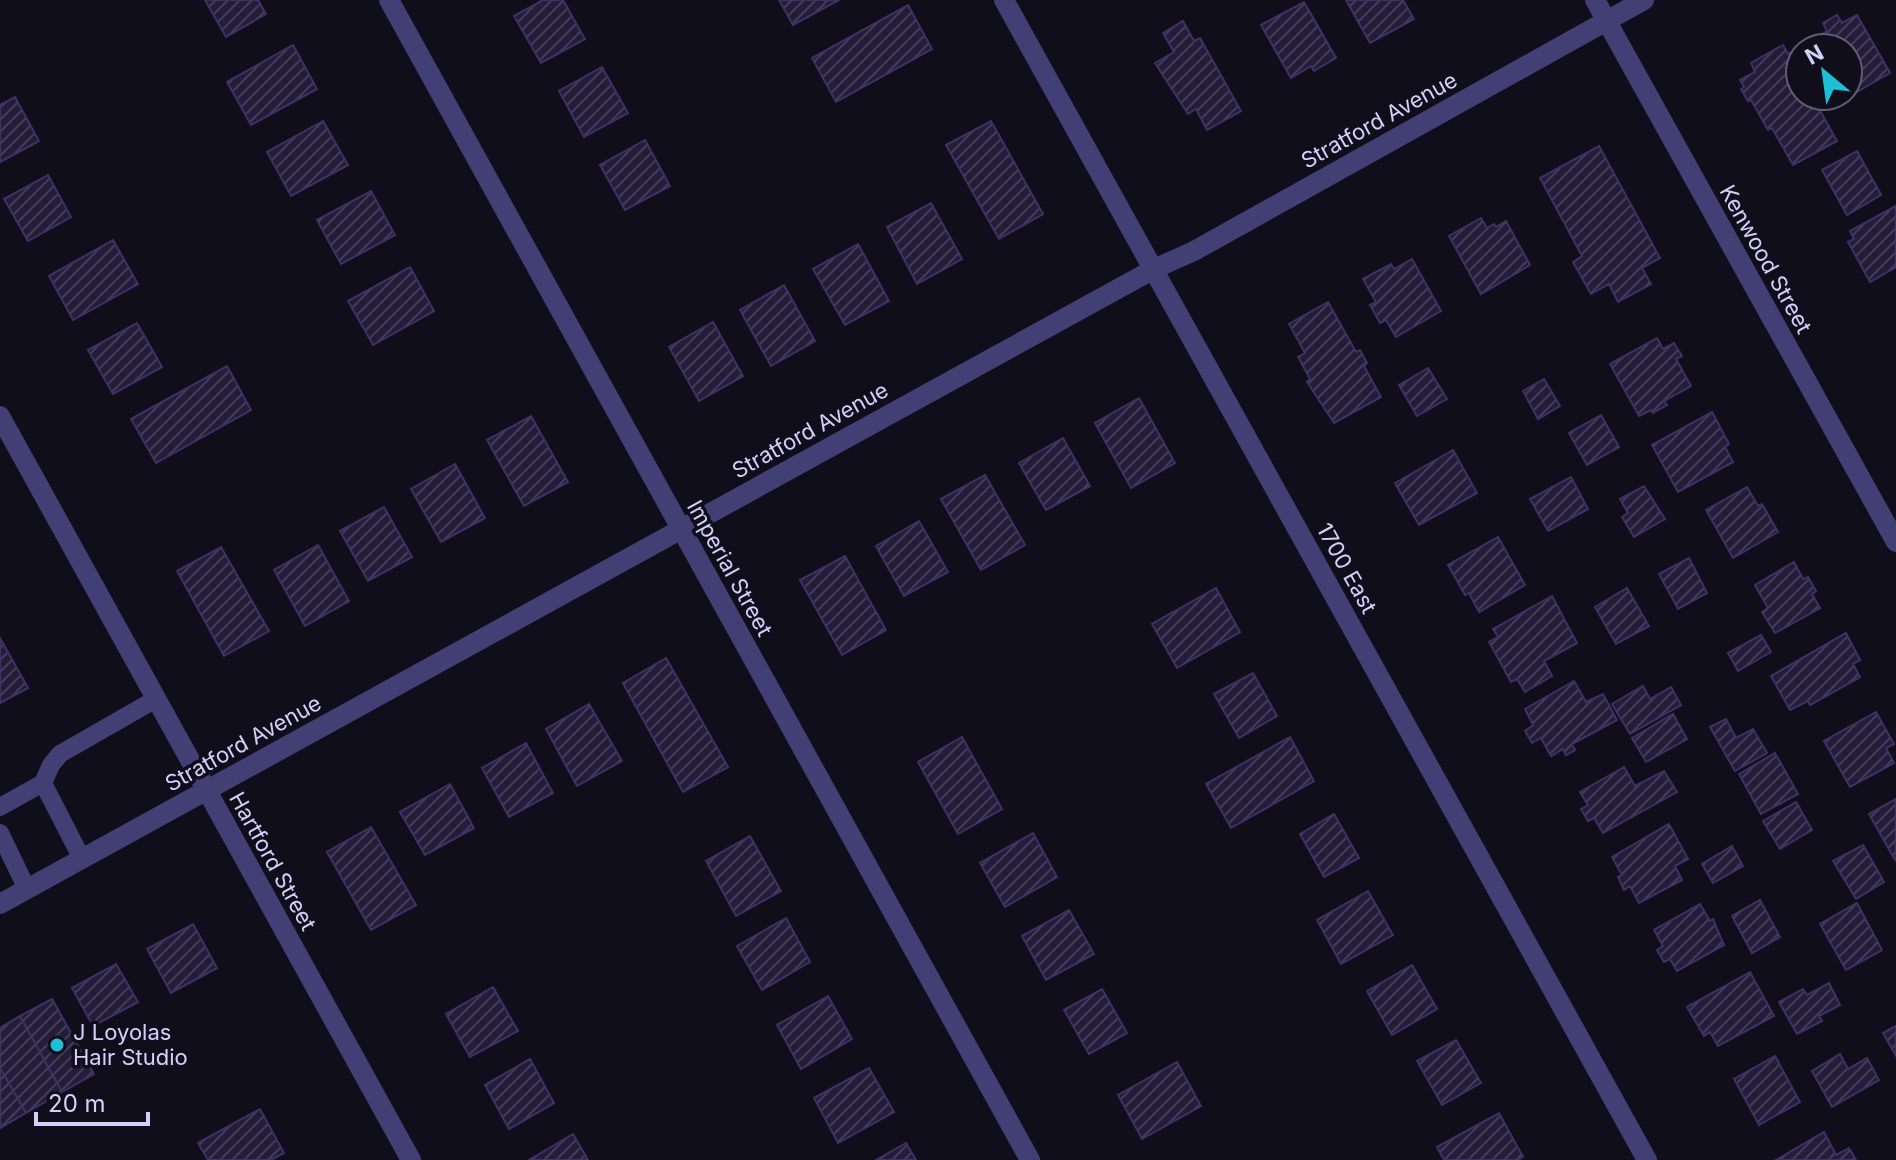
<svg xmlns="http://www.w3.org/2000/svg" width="1896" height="1160" font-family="Inter,sans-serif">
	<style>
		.building { fill: url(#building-hatch); stroke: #3c3263; stroke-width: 2 }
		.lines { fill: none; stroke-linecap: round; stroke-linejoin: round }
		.service { stroke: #423f75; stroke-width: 18 }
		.minor { stroke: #423f75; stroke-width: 20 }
		.tertiary { stroke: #423f75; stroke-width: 20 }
		.poi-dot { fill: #1dc1d7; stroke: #110e1c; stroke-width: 3 }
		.labels { text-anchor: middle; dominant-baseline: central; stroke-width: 7; stroke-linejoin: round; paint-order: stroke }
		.street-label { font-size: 22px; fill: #d5d0f9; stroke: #110e1c }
		.poi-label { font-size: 22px; fill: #d5d0f9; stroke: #110e1c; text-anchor: start }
	</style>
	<defs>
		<pattern id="building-hatch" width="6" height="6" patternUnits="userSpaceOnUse" patternTransform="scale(2)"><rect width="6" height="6" fill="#231d3a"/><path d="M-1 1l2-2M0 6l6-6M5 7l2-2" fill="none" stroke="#423d57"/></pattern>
	</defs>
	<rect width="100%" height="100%" fill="#110e1c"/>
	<path class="building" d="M205,0H258L266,14L226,37Z
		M543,0H563L585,39L541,63L514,16Z
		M779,0H839L793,25Z
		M1346,0H1403L1414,19L1370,43Z
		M1304,2L1336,58L1314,71L1311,66L1291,78L1261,25Z
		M908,5L932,49L836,102L812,58Z
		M1837,15L1842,23L1857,15L1890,73L1848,97V48H1817L1812,40L1827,31L1823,23Z
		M1183,21L1194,41L1200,38L1241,111L1207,130L1196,109L1188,114L1155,63L1174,52L1163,33Z
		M293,45L317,89L251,125L227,82Z
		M1783,45L1788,54L1798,49L1800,53V96H1812L1837,141L1793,165L1772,128L1768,130L1751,100L1748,101L1741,89L1744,87L1740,80L1755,72L1751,63Z
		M602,67L628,113L584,137L559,91Z
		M15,97L39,141L0,162V105Z
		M323,121L348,165L291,196L267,152Z
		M991,121L1043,214L999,239L946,145Z
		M645,140L670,186L625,210L600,165Z
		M1599,146L1660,258L1642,268L1651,284L1618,302L1609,284L1591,294L1573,262L1582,256L1540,178Z
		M1857,151L1881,195L1847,215L1822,170Z
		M48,175L71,217L28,241L4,199Z
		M371,191L395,235L341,264L317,220Z
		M931,203L962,259L917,284L887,227Z
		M1896,206V267L1870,282L1848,242L1854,239L1850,231Z
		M1481,218L1487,228L1494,224L1496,227L1506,221L1530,265L1481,294L1449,236Z
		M113,240L138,284L73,320L49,276Z
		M858,244L889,301L845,325L813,269Z
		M1412,259L1441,311L1396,337L1386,320L1380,323L1370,305L1376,302L1363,279L1391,264L1394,269Z
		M410,267L434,311L373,345L348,301Z
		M784,285L815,341L771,366L740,310Z
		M1328,302L1356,352L1360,350L1367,363L1364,366L1381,397L1334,423L1307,382L1310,379L1298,357L1305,353L1289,324Z
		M713,322L743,376L699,401L669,347Z
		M137,323L162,367L113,394L88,350Z
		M1657,338L1663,349L1674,343L1682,356L1676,359L1691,386L1664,401L1667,405L1653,413L1651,410L1639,416L1610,364Z
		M227,366L251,410L156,463L131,419Z
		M1428,368L1447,399L1417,416L1399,385Z
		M1544,379L1560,406L1538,419L1523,391Z
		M1139,398L1175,463L1131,488L1095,423Z
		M1712,412L1729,444L1725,447L1733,462L1678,492L1652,445Z
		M1601,415L1619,447L1587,465L1569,433Z
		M531,416L568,482L524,506L487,440Z
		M1063,438L1090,486L1046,510L1019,463Z
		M1453,450L1477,493L1419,525L1395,483Z
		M455,464L485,518L441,542L411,489Z
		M985,475L1025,545L981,570L941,499Z
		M1571,477L1588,509L1548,531L1530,499Z
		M1644,486L1665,519L1634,537L1622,517L1628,513L1620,499Z
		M1747,487L1758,506L1762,504L1778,532L1733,558L1706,510Z
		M384,507L412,557L368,581L340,531Z
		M919,521L948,572L904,596L876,546Z
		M1498,537L1525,585L1479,612L1469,593L1465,595L1448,565Z
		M318,545L349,601L305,626L274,570Z
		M221,547L269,631L224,656L177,571Z
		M845,556L886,630L842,655L800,580Z
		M1689,558L1707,593L1678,609L1659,574Z
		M1794,562L1803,579L1808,577L1816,591L1812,594L1820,608L1775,633L1762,612L1768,608L1755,585Z
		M1216,588L1240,632L1177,668L1152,624Z
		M1627,588L1649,626L1616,644L1595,607Z
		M1552,596L1577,643L1544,661L1552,676L1525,692L1517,679L1511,682L1489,642L1498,637L1493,629Z
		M1846,633L1860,660L1853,664L1860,677L1810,705L1808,701L1790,710L1771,676Z
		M1761,635L1771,652L1738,671L1728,653Z
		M0,638L28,688L0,703Z
		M666,658L728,767L683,792L623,683Z
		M1253,673L1277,716L1239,738L1214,694Z
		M1574,681L1586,702L1603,694L1617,720L1572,744L1575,750L1566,755L1563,749L1551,756L1541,738L1532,743L1525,731L1533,725L1525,709Z
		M1643,686L1650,699L1671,687L1681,705L1630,734L1612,704Z
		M589,704L622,761L577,786L546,729Z
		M1876,712L1894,744L1886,748L1894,763L1850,787L1824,741Z
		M1673,714L1687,739L1646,762L1632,738Z
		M1726,719L1736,738L1753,729L1767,753L1735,771L1710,727Z
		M962,737L1002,809L958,834L918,762Z
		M1290,737L1314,781L1231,828L1206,784Z
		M526,743L553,793L509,817L482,768Z
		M1775,753L1798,794L1761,814L1739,774Z
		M1624,767L1635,786L1664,771L1677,792L1603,833L1594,818L1588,821L1581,809L1588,805L1580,792Z
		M450,784L474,828L425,855L400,812Z
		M1896,799V859L1895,860L1869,814Z
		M1796,802L1812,830L1780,849L1763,821Z
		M1334,814L1359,858L1324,877L1300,834Z
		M1669,824L1688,859L1675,866L1682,880L1639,903L1630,886L1624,890L1618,877L1622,875L1612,857Z
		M371,827L416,905L371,930L327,852Z
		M1033,833L1057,877L1005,907L980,863Z
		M750,836L781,891L736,916L706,861Z
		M1863,845L1884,882L1856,899L1833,861Z
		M1732,846L1743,866L1713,883L1702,864Z
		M1368,891L1393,935L1341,964L1317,920Z
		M1760,900L1780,937L1752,953L1732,916Z
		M1857,903L1882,950L1846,970L1820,924Z
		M1700,904L1710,921L1713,919L1724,945L1677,971L1670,959L1664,962L1657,950L1663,946L1654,930Z
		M1069,910L1094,954L1046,980L1022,936Z
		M786,918L810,962L762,990L737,946Z
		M193,924L217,968L171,993L147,949Z
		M116,964L138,1002L93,1026L72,988Z
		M1412,965L1437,1009L1392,1035L1367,991Z
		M1750,972L1774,1016L1718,1046L1710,1032L1704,1036L1687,1007Z
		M1829,983L1840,1005L1819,1016L1822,1021L1797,1034L1779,1002L1803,989L1807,995Z
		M493,987L518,1031L470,1057L446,1014Z
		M1102,989L1127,1033L1089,1054L1064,1010Z
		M828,996L852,1039L801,1069L777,1025Z
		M52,999L94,1074L62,1092L20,1016Z
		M20,1016L62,1092L26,1113L0,1068V1028Z
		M1896,1026V1056L1883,1033Z
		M1456,1040L1481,1083L1442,1105L1417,1061Z
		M1840,1054L1848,1069L1867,1058L1879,1080L1832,1107L1812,1071Z
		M1775,1056L1800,1102L1759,1125L1734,1079Z
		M530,1059L554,1103L509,1129L485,1085Z
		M1177,1062L1201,1106L1142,1139L1118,1095Z
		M0,1068L26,1113L0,1128Z
		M869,1068L894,1112L838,1143L814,1098Z
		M260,1109L284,1153L271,1160H208L198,1143Z
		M1499,1113L1523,1157L1518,1160H1444L1437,1147Z
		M1824,1132L1836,1155L1849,1148L1856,1160H1776Z
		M573,1134L588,1160H529Z
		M906,1143L916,1160H876Z"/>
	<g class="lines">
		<path class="service" d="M43,783L51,765L60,754L156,699
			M0,807L43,783L82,859
			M0,833L27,889"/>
		<path class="minor" d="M389,0L1030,1160
			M1595,0L1896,542
			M0,416L411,1160
			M0,904L1154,269L1194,251L1644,0"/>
		<path class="tertiary" d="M1004,0L1647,1160"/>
	</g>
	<circle class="poi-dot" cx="57" cy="1045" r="8"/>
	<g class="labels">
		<g class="street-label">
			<text transform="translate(1379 120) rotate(-29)">Stratford Avenue</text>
			<text transform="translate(1766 259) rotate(61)">Kenwood Street</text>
			<text transform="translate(810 430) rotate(-29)">Stratford Avenue</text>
			<text transform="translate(730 568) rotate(61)">Imperial Street</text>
			<text transform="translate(1347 568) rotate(61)">1700 East</text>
			<text transform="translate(243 743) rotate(-29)">Stratford Avenue</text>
			<text transform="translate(273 861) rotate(61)">Hartford Street</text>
		</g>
		<g class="poi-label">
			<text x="73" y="1032">J Loyolas<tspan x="73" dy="25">Hair Studio</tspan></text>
		</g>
	</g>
	<g transform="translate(1824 72) rotate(331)"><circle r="38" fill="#110e1c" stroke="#5f5c74" stroke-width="2"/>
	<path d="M0-6L14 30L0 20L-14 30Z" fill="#1dc1d7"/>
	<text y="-12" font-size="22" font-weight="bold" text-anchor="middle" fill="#d5d0f9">N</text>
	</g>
	<path d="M36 1112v12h112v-12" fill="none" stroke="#d5d0f9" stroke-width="4"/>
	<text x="48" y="1112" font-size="24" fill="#d5d0f9" stroke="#110e1c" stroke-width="6" paint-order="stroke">20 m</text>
</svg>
